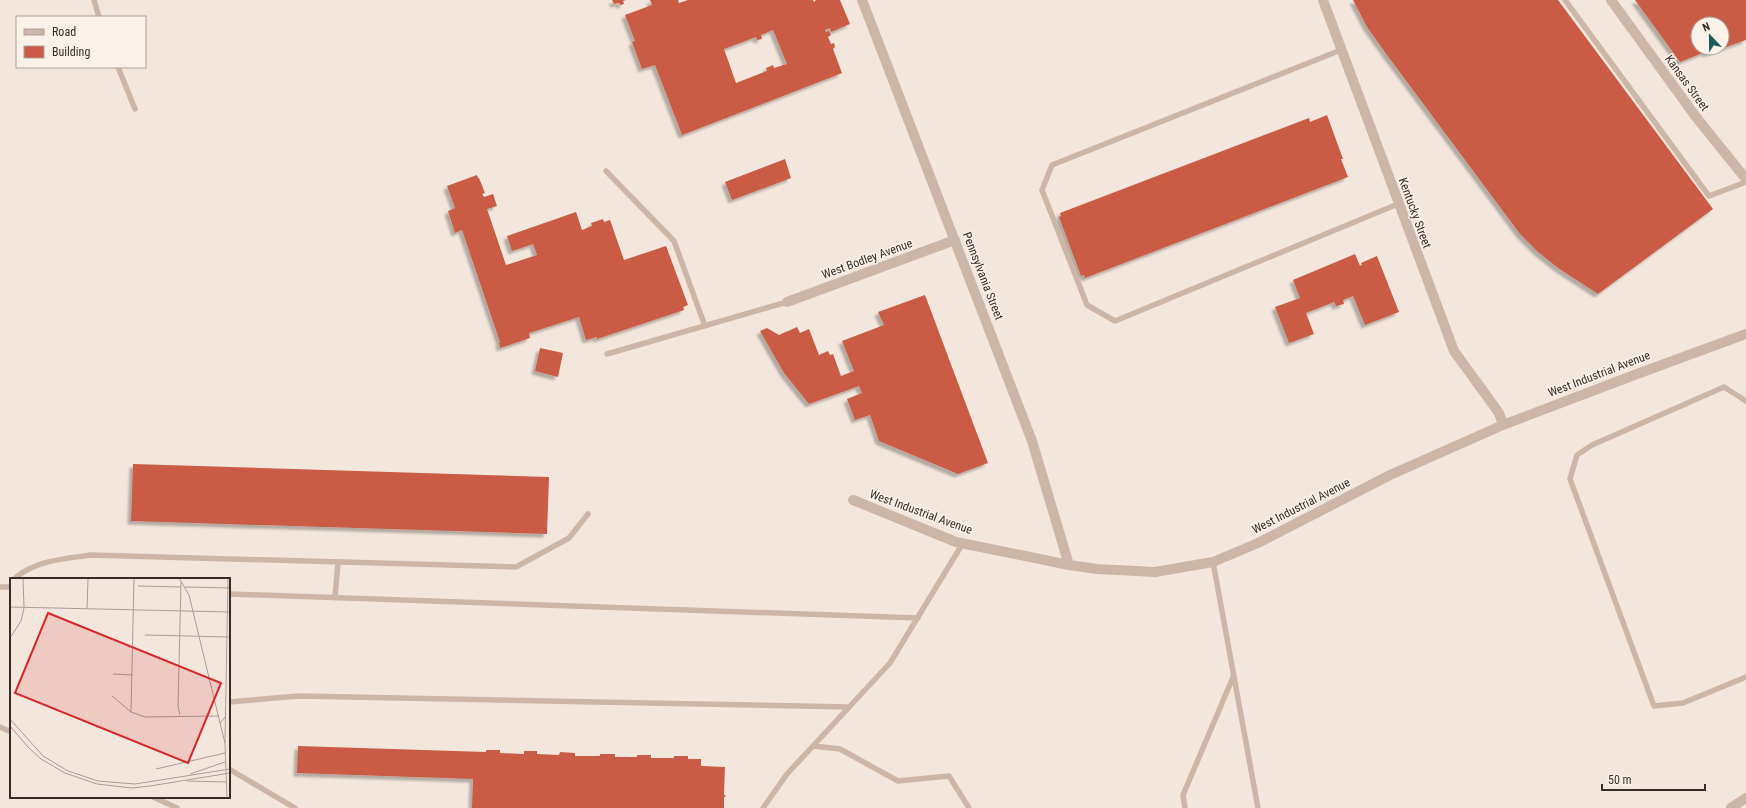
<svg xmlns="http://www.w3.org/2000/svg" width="1746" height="808" font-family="'Roboto Condensed',sans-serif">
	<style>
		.building { fill: #ca5b44; fill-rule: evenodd; filter: url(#shadow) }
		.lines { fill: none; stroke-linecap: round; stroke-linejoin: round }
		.service { stroke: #ccb6a8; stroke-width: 5.5 }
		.minor { stroke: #ccb6a8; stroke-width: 10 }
		.tertiary { stroke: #ccb6a8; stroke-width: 10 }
		.labels { text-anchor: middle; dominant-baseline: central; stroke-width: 3; stroke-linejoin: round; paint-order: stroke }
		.street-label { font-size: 12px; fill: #382c28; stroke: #faf1e9 }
		.inset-road { fill: none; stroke: #a89c95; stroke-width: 1 }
		.view { fill: #d62828; fill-opacity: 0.15; stroke: #d62828; stroke-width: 2 }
		.inset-edge { fill: none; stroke: #382c28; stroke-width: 2 }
	</style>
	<defs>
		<filter id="shadow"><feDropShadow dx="-3.5" dy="3.5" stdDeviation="1" flood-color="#0004"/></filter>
	</defs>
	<rect width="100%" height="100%" fill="#f3e7dd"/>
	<path class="building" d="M612,0H626L623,1L624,4L620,5L619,3L614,4Z
		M650,0H678L679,3L688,0H813L814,2L816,0H840L850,24L831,32L830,28L825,30L826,32L829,31L831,35L828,37L831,44L834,43L835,47L833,49L842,73L682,135L655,65L642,69L632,42L635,41L625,15L652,5ZM773,30L787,64L774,68L773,65L766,68L767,71L736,83L724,49L756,37L757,40L762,39L761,35Z
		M1353,0H1558L1713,209L1598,294L1558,268L1538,252L1520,234L1387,55L1367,27Z
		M1635,0H1746V40L1706,54L1705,52L1680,62ZM1698,24H1722V48H1698Z
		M1327,115L1343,159H1341L1348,177L1085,278L1084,275L1081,276L1059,217L1061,216L1060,213L1309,118L1310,122Z
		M785,159L791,178L732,200L725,182Z
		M477,175L478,178H479L485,193L482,194L484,197L493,194L497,206L487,209L506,265L537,255L533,244L512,251L507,236L576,212L582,230L592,226L591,223L603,219L604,222L610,220L624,260L666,246L688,305L683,307L684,310L597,339V337L586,340L579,317L529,333L530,338L500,348L499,343L500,342L462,230L455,233L448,211L455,208L447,186Z
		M1355,254L1360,266L1362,265L1361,263L1377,256L1399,312L1365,325L1353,296L1343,300L1344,304L1336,306L1334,302L1306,313L1314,334L1289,343L1275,307L1300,298L1293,280Z
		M925,295L988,463L958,474L879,441L870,415L855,420L847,399L862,393L859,386L809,404L784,373L760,331L767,328L779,335L797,327L800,333L809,329L819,355L828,351L830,355L833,354L841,376L854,371L842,341L884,325L878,312Z
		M540,348L563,353L558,377L535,371Z
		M133,464L549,477L547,534L131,521Z
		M298,746L486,752V750H500V753L524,754V751H537V754L559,755L560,752L575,753V756H600V754H615V757H637V755H651V758H674V756H688V759H701V766L725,767L724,794L726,797H724V808H472L473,779L297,773Z"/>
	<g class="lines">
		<path class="service" d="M94,0L99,17
			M1565,0L1709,196L1746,182
			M1341,50L1052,165L1042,190L1087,305L1115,321L1398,204
			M118,67L135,109
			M606,171L674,241L705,326
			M607,354L787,302
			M1746,401L1724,387L1592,445L1577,455L1570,479L1654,706L1683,703L1746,677
			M1213,562L1258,808
			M14,579C35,560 64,559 91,555L516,567L569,538L588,514
			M0,587H11
			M229,594L918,618
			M335,598L338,562
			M229,702L299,696L849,707
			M0,727L11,732
			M813,746L840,749L898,781L949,776L969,808
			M229,769L295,808
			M153,797L177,808
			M763,808L787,774L890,663L963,543
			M1185,808L1183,795L1234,675"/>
		<path class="minor" d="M862,0L1032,441L1069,565
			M1323,0L1454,351L1499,413L1503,425
			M787,302L955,240
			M853,500L956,542L1069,565L1097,569L1155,572L1213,562L1258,543L1390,475L1503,425L1637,374L1746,334
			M1731,808L1746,798"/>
		<path class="tertiary" d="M1611,0L1696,117L1746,179"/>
	</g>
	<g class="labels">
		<g class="street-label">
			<text transform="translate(1687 83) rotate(54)">Kansas Street</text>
			<text transform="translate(1415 213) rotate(70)">Kentucky Street</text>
			<text transform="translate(867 259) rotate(-20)">West Bodley Avenue</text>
			<text transform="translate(983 276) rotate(69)">Pennsylvania Street</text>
			<text transform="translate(1599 374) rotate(-21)">West Industrial Avenue</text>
			<text transform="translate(1301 506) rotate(-27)">West Industrial Avenue</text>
			<text transform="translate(921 512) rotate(20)">West Industrial Avenue</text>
		</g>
	</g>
	<g transform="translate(10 578)">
		<rect width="220" height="220" fill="#f3e7dd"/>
		<path class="inset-road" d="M13,0L14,29M169,0L179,17L210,145M128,8L171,9M175,9L220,10M0,29L220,34M77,31L78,0M135,57L220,59M0,60L11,43L14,30M103,96L123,97M102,118L121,134L135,139L208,138M121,134L124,0M170,137L168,128L171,4M215,139L210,145L215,165L217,220M0,141L33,178L58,193L88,203L125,206L220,191M0,148L18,169L31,181L55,195L87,206L122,210L140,208L220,195M215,165L218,0M146,191L215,175M180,196L215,184M177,203L216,204"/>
		<path class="view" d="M38,35L211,105L178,185L5,115Z"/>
		<rect width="220" height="220" class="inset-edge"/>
	</g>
	<rect x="16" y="16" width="130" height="52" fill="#faf1e9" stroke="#aca29c"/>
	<rect x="24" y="29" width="20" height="6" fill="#ccb6a8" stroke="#aca29c"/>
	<text x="52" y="36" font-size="12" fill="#382c28">Road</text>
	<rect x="24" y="46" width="20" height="12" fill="#ca5b44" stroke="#aca29c"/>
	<text x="52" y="56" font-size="12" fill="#382c28">Building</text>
	<g transform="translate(1710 36) rotate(338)"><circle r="19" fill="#faf1e9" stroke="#aca29c"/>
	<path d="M0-3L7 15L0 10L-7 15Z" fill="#1c5b5b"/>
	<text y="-6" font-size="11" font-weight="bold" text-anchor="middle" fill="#382c28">N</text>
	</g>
	<path d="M1602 784v6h103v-6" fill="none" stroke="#382c28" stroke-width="2"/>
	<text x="1608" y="784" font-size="12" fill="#382c28" stroke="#faf1e9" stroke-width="3" paint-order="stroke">50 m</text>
</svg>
